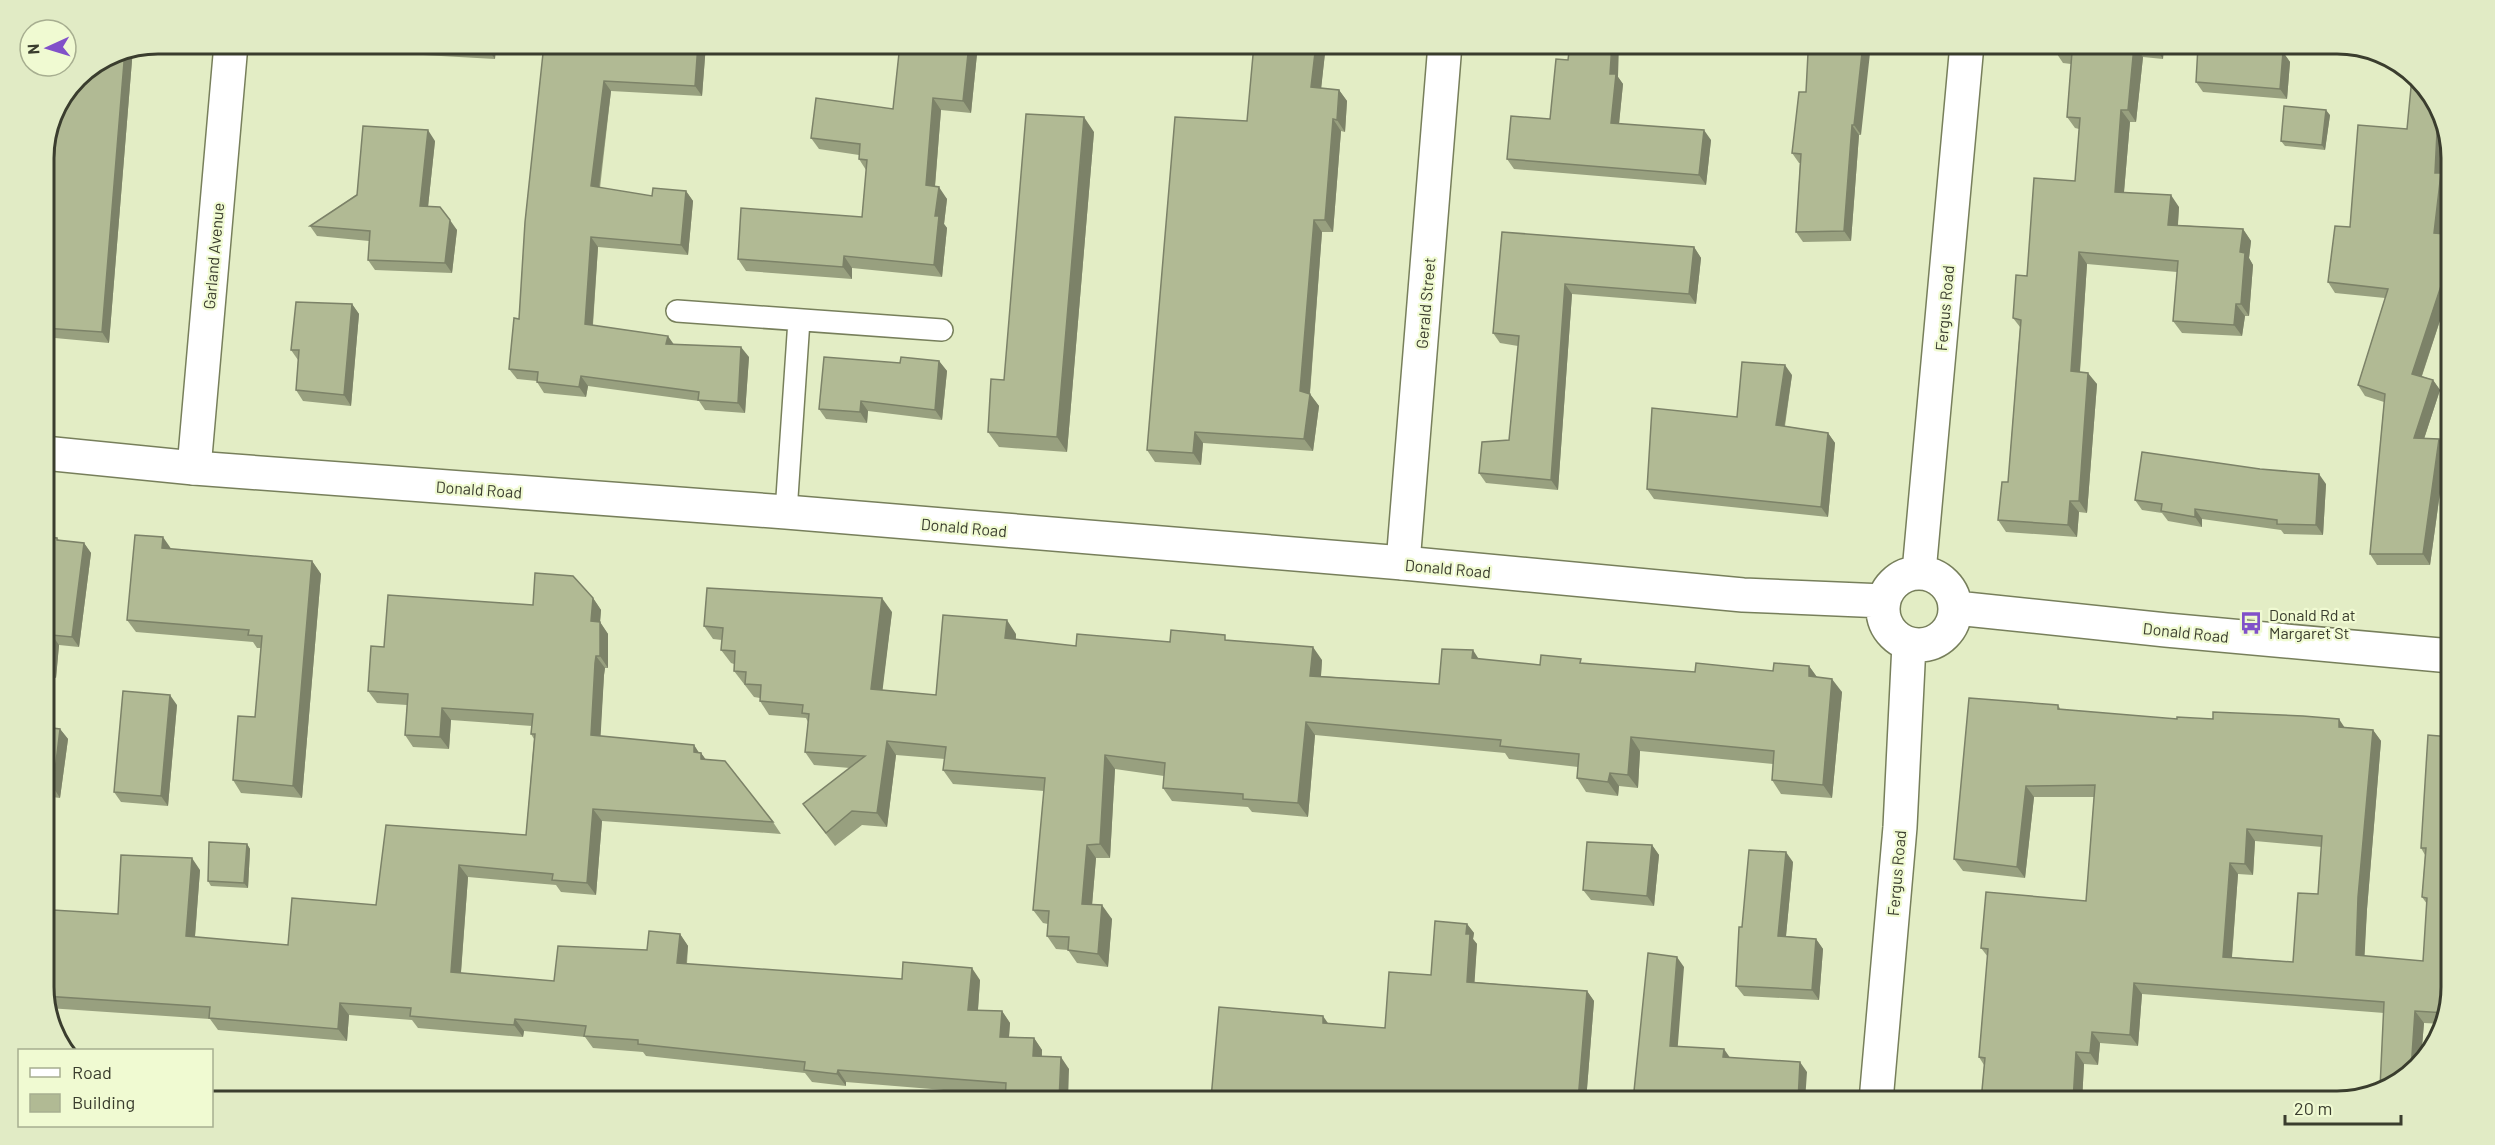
<svg xmlns="http://www.w3.org/2000/svg" width="2495" height="1145" font-family="Barlow,sans-serif">
	<style>
		.lines { fill: none; stroke-linecap: round; stroke-linejoin: round }
		.service-casing { stroke: #777f5b; stroke-width: 24 }
		.minor-casing { stroke: #777f5b; stroke-width: 36 }
		.tertiary-casing { stroke: #777f5b; stroke-width: 36 }
		.service { stroke: #fff; stroke-width: 21 }
		.minor { stroke: #fff; stroke-width: 33 }
		.tertiary { stroke: #fff; stroke-width: 33 }
		.wall { fill: #98a07f; fill-rule: evenodd }
		.shaded-wall { fill: #7c8268 }
		.building { fill: #b1ba94; stroke: #7c8268; stroke-width: 1.5; fill-rule: evenodd }
		.labels { text-anchor: middle; dominant-baseline: central; stroke-width: 4.5; stroke-linejoin: round; paint-order: stroke }
		.street-label { font-size: 16px; fill: #3a3d2e; stroke: #f0fad2 }
		.poi-label { font-size: 16px; fill: #3a3d2e; stroke: #f0fad2; text-anchor: start }
		.rim { fill: none; stroke: #3a3d2e; stroke-width: 3 }
	</style>
	<rect width="100%" height="100%" fill="#e3edc5"/>
	<g class="lines">
		<g class="service-casing">
			<path id="service" d="M677,311L942,330
				M786,512L799,320"/>
		</g>
		<g class="minor-casing">
			<path id="minor" d="M194,468L231,44
				M1403,563L1445,44"/>
		</g>
		<g class="tertiary-casing">
			<path id="tertiary" d="M44,453L194,468L786,512L1403,563L1743,595L1884,601
				M1919,572L1967,44
				M1883 609a36 36 0 1 1 72 0a36 36 0 1 1-72 0Z
				M1956,608L2166,630L2451,656
				M1876,1101L1900,827L1909,644"/>
		</g>
		<use href="#service" class="service"/>
		<use href="#minor" class="minor"/>
		<use href="#tertiary" class="tertiary"/>
	</g>
	<path class="wall" d="M415,44H496L495,59L423,55Z
		M544,44H706L702,96L611,91L600,188L652,196L686,191L693,201L688,255L598,247L593,325L673,344L749,357L745,413L705,410L699,401L588,386L586,397L544,393L537,382V381L517,379L509,369L519,319Z
		M900,44H978L971,113L941,110L935,187L947,199L944,224L947,228L942,277L852,268V279L746,271L738,259L862,217L866,170L859,159V155L819,149L811,138L893,109Z
		M1326,44L1321,88L1339,90L1347,101L1345,132L1341,131L1333,232H1322L1310,394L1319,406L1313,451L1203,443L1201,465L1155,462L1147,450L1247,121Z
		M2164,44L2163,59L2143,57L2136,122H2130L2124,192L2179,207L2178,225L2243,229L2251,241L2249,258L2253,265L2249,316H2245L2242,336L2182,333L2173,321L2177,272L2087,264L2080,372L2097,384L2087,513L2079,512L2077,537L2006,532L1998,520L2008,482L2020,327L2013,318L2027,276L2075,181L2079,129L2075,128L2067,117L2071,64L2063,63L2055,51Z
		M133,48L109,343L44,337V290L114,52Z
		M2283,52L2290,62L2287,99L2203,92L2196,82Z
		M1820,53L1861,135H1859L1851,241L1803,242L1796,232L1800,163H1799L1792,153L1806,92Z
		M1568,60L1618,77L1623,84L1619,124L1711,140L1706,185L1514,169L1507,159L1550,119Z
		M2330,115L2325,150L2285,146L2281,141Z
		M1094,132L1067,452L999,447L988,432L1004,380Z
		M435,141L428,207L457,230L452,273L375,270L368,260L369,241L317,236L310,226Z
		M2442,175L2448,183L2442,234L2449,293L2422,376L2433,380L2440,390L2424,439H2439L2446,449L2430,565H2377L2370,554L2384,402L2365,396L2358,385L2385,298L2335,293L2328,282Z
		M1502,232L1694,247L1701,258L1696,304L1572,294L1558,490L1486,483L1479,473L1509,440L1518,346L1500,343L1493,333Z
		M352,304L359,314L351,406L303,401L296,390L298,360L291,350Z
		M939,361L947,371L942,420L868,411L867,423L826,419L819,409L900,363Z
		M1792,375L1785,426L1828,433L1835,443L1828,517L1654,499L1647,489L1737,417Z
		M2326,484L2323,535L2284,534L2281,530L2202,519V527L2168,521L2162,513L2142,510L2135,500Z
		M44,537L57,538L59,540L84,543L91,553L79,647L59,645L56,678L44,677Z
		M171,549L312,561L321,574L302,798L241,793L233,780L255,717L261,648H257L253,642L136,632L127,620Z
		M593,598L601,610L600,622L608,634V668H605L604,675L600,736L694,745L699,753H701L705,759L773,822L781,834L602,821L596,895L561,892L556,885L468,877L461,973L554,981L647,950L680,934L688,946L687,964L902,979L980,980L978,1010L1002,1011L1010,1023L1009,1037L1034,1038L1042,1050V1056L1069,1069L1005,1095L846,1082V1086L812,1082L805,1073L646,1056L643,1052L593,1048L585,1037L524,1031L523,1037L418,1028L412,1020L349,1015L347,1041L218,1030L210,1019L48,1008L44,995L53,921L118,914L200,870L195,937L288,945L376,905L386,825L526,835L534,739L531,734L532,726L451,720L449,749L413,747L405,735L407,705L377,703L368,691L384,647L533,605Z
		M892,612L882,690L936,695L1016,634V639L1076,646L1229,640L1322,660L1321,676L1439,684L1478,659L1540,665L1584,664L1695,672L1773,671L1809,666L1817,677L1842,692L1832,798L1781,794L1772,780L1773,764L1640,751L1638,788L1619,786L1618,796L1586,792L1577,778L1578,767L1509,759L1505,753L1315,735L1308,817L1252,812L1248,807L1172,801L1163,788L1164,776L1115,769L1110,858H1096L1092,905L1112,919L1108,967L1077,963L1068,950L1056,949L1047,936L1048,924L1043,923L1033,910L1044,791L953,784L943,770L945,759L896,755L887,827L862,825L835,846L803,804L850,768L814,765L805,752L808,722L806,718L769,715L760,701V698L754,697L734,671V664L731,663L721,650L722,640L713,639L704,626Z
		M177,705L168,806L121,802L114,792Z
		M2058,705L2061,710L2177,719L2345,727L2373,730L2381,741L2367,909L2364,956L2423,961L2427,904L2422,897L2425,855L2421,848L2428,735L2451,987L2444,1024L2424,1023L2421,1058L2401,1082L2384,1013L2142,994L2138,1046L2100,1043L2098,1065L2084,1064L2082,1101H1981L1984,1065L1979,1057L1988,957L1981,948L2086,901L2094,797H2034L2025,878L1963,871L1954,859ZM2255,841L2322,847L2318,894L2293,962L2232,957L2238,874L2253,875Z
		M44,727L60,729L68,739L60,798L44,796Z
		M247,844L250,849L248,888L211,886L208,881Z
		M1652,845L1659,855L1654,906L1591,900L1583,890Z
		M1793,862L1786,936L1816,939L1823,949L1819,1000L1744,996L1736,986Z
		M1467,924L1474,933L1473,939L1477,944L1474,982L1587,991L1594,1001L1586,1101H1214L1211,1099L1328,1024L1385,1028L1431,975Z"/>
	<path class="shaded-wall" d="M485,44H496L495,59L485,45Z
		M698,44H706L702,96L695,86Z
		M969,44H978L971,113L963,101Z
		M1316,44H1326L1320,99L1311,87Z
		M1612,44H1619L1618,77L1623,84L1618,133L1611,123L1610,74Z
		M1863,44H1871L1861,135L1854,125Z
		M2155,44H2164L2163,59L2155,47Z
		M2134,46L2143,57L2136,122L2128,110Z
		M133,48L109,343L102,332L125,50Z
		M2283,52L2290,62L2287,99L2280,89Z
		M604,81L611,91L598,196L591,186Z
		M1339,90L1347,101L1345,132L1337,120Z
		M933,98L941,110L934,197L926,185Z
		M2121,110L2130,122L2123,203L2115,192Z
		M2326,110L2330,115L2325,150L2322,145Z
		M2438,112L2445,131L2442,175L2448,183L2441,244L2434,233L2435,173Z
		M1084,117L1094,132L1067,452L1057,437Z
		M1333,119L1341,131L1333,232L1325,220Z
		M1852,125L1859,135L1851,241L1844,231Z
		M428,130L435,141L427,216L420,206Z
		M1704,130L1711,140L1706,185L1699,175Z
		M939,187L947,199L944,224L947,228L942,277L934,265L935,216Z
		M686,191L693,201L688,255L681,245Z
		M2171,195L2179,207L2177,236L2168,225Z
		M450,220L457,230L452,273L445,263Z
		M1314,220L1322,232L1309,403L1300,391Z
		M2243,229L2251,241L2249,258L2253,265L2249,316L2241,304L2240,252Z
		M2446,234L2451,243V262L2449,293L2419,384L2412,374Z
		M591,237L598,247L592,334L585,324Z
		M1694,247L1701,258L1696,304L1689,294Z
		M2079,252L2087,264L2079,383L2071,371Z
		M844,256L852,268V279L843,267Z
		M1565,284L1572,294L1558,490L1551,480Z
		M352,304L359,314L351,406L344,395Z
		M2236,304L2245,316L2242,336L2234,325Z
		M668,336L675,346L666,344Z
		M741,347L749,357L745,413L738,403Z
		M939,361L947,371L942,420L935,410Z
		M1785,365L1792,375L1783,435L1776,425Z
		M2088,373L2097,384L2087,513L2079,501Z
		M581,376L588,386L586,397L579,387Z
		M2433,380L2440,390L2421,448L2414,438Z
		M1310,394L1319,406L1313,451L1304,439Z
		M861,401L868,411L867,423L860,412Z
		M1195,432L1203,443L1201,465L1193,453Z
		M1828,433L1835,443L1828,517L1821,507Z
		M2439,439L2446,449L2430,565L2423,554Z
		M2319,474L2326,484L2323,535L2316,525Z
		M2070,501L2079,512L2077,537L2068,525Z
		M2195,509L2202,519V527L2195,517Z
		M163,537L172,550L162,548Z
		M84,543L91,553L79,647L72,637Z
		M312,561L321,574L302,798L293,786Z
		M593,598L601,610L600,622L608,634V668L600,656L591,621Z
		M882,598L892,612L881,703L871,689Z
		M1007,620L1016,634L1015,652L1005,638Z
		M52,635L59,645L56,678L49,668Z
		M1313,647L1322,660L1320,689L1310,676Z
		M1473,650L1482,664L1472,658Z
		M596,656L605,668L604,675L600,747L591,735L595,663Z
		M1809,666L1819,680L1809,676Z
		M1832,679L1842,692L1832,798L1823,785Z
		M170,695L177,705L168,806L161,796Z
		M442,708L451,720L449,749L440,737Z
		M2339,719L2347,731L2339,727Z
		M1306,722L1315,735L1308,817L1298,803Z
		M60,729L68,739L60,798L53,787Z
		M2373,730L2381,741L2367,909L2364,967L2356,955L2358,897Z
		M1631,737L1640,751L1638,788L1628,775Z
		M887,741L896,755L887,827L877,813Z
		M694,745L701,756V753L710,765V771L694,752Z
		M1105,755L1115,769L1110,858L1100,844Z
		M1610,773L1619,786L1618,796L1608,782Z
		M2026,786L2034,797L2025,878L2017,867Z
		M593,809L602,821L596,895L587,883Z
		M2247,829L2255,841L2253,875L2245,864Z
		M247,844L250,849L248,888L244,883Z
		M1087,845L1096,858L1091,917L1082,904Z
		M1652,845L1659,855L1654,906L1647,896Z
		M1786,852L1793,862L1785,946L1778,936Z
		M192,858L200,870L194,948L186,936Z
		M2230,863L2238,874L2231,968L2223,957Z
		M459,865L468,877L460,984L451,972Z
		M1102,905L1112,919L1108,967L1098,954Z
		M1467,924L1474,933L1473,939L1477,944L1474,991L1467,982L1466,934Z
		M680,934L688,946L685,975L677,963Z
		M1816,939L1823,949L1819,1000L1812,990Z
		M1677,957L1684,967L1677,1056L1670,1046Z
		M972,968L980,980L977,1022L968,1010Z
		M2134,983L2142,994L2138,1046L2130,1035Z
		M1587,991L1594,1001L1586,1101H1578Z
		M340,1003L349,1015L347,1041L338,1029Z
		M1002,1011L1010,1023L1008,1049L1000,1037Z
		M2415,1011L2424,1023L2421,1058L2411,1070Z
		M1323,1016L1330,1026L1323,1023Z
		M515,1019L524,1031L523,1037L514,1025Z
		M2092,1032L2100,1043L2098,1065L2090,1053Z
		M1034,1038L1042,1050L1041,1068L1033,1056Z
		M1724,1049L1731,1059L1723,1057Z
		M2076,1052L2084,1064L2082,1101H2073Z
		M1061,1057L1069,1069L1068,1101H1059Z
		M1800,1062L1807,1072L1805,1101H1798Z
		M838,1070L846,1082V1086L837,1074Z
		M1259,1093L1265,1101H1259Z"/>
	<path class="building" d="M544,44H698L695,86L604,81L591,186L652,196L653,188L686,191L681,245L591,237L585,324L668,336L666,344L741,347L738,403L698,400L699,392L581,376L579,387L537,382L538,372L509,369L514,318L519,319L525,222Z
		M900,44H969L963,101L933,98L926,185L939,187L935,216H939L934,265L844,256L843,267L738,259L741,208L862,217L867,160L859,159L860,144L811,138L816,98L893,109Z
		M1254,44H1316L1311,87L1339,90L1337,120L1333,119L1325,220H1314L1300,391L1310,394L1304,439L1195,432L1193,453L1147,450L1175,117L1247,121Z
		M1570,44H1612L1610,74H1616L1611,123L1704,130L1699,175L1507,159L1511,116L1550,119L1556,59L1568,60Z
		M1821,44H1863L1854,125H1852L1844,231L1796,232L1801,154L1792,153L1799,92H1806L1808,53H1820Z
		M2056,44H2155V47L2134,46L2128,110H2121L2115,192L2171,195L2168,225L2243,229L2240,252L2245,253L2241,304H2236L2234,325L2173,321L2178,261L2079,252L2071,371L2088,373L2079,501H2070L2068,525L1998,520L2002,482H2008L2021,320L2013,318L2016,275L2027,276L2034,178L2075,181L2080,118L2067,117L2072,52L2055,51Z
		M2198,46L2283,52L2280,89L2196,82Z
		M125,50L102,332L44,328V290L57,122L77,77L114,52Z
		M2412,77L2432,94L2438,112L2435,173H2441L2434,233L2446,234L2442,283L2412,374L2433,380L2414,438L2439,439L2423,554H2370L2385,394L2358,385L2388,289L2328,282L2335,226L2350,227L2358,125L2407,129Z
		M2284,106L2326,110L2322,145L2281,141Z
		M1026,114L1084,117L1057,437L988,432L991,379L1004,380Z
		M363,126L428,130L420,206L440,207L450,220L445,263L368,260L370,231L310,226L357,195Z
		M1502,232L1694,247L1689,294L1565,284L1551,480L1479,473L1482,442L1509,440L1519,336L1493,333Z
		M296,302L352,304L344,395L296,390L299,350H291Z
		M824,357L900,363L901,357L939,361L935,410L861,401L860,412L819,409Z
		M1742,362L1785,365L1776,425L1828,433L1821,507L1647,489L1652,408L1737,417Z
		M2142,452L2260,469L2319,474L2316,525L2277,524V520L2195,509V517L2161,511L2162,504L2135,500Z
		M135,535L163,537L162,548L312,561L293,786L233,780L238,716L255,717L262,636L248,635L249,630L127,620Z
		M44,537L57,538V540L84,543L72,637L52,635L49,668H44Z
		M535,573L573,576L593,598L591,621L600,622V656H596L595,663L591,735L694,745V752L701,753V759L725,761L773,822L593,809L587,883L552,880L553,874L459,865L451,972L554,981L558,946L647,950L649,931L680,934L677,963L902,979L903,962L972,968L968,1010L1002,1011L1000,1037L1034,1038L1033,1056L1061,1057L1059,1101H1005L1006,1083L838,1070L837,1074L804,1070L805,1062L638,1044V1040L584,1036L586,1026L515,1019L514,1025L477,1022L410,1016L411,1008L340,1003L338,1029L209,1018L210,1007L44,996V921H53V910L118,914L121,855L192,858L186,936L288,945L292,898L376,905L386,825L526,835L535,734H531L533,714L442,708L440,737L405,735L408,694L368,691L371,646L384,647L388,595L533,605Z
		M707,588L882,598L871,689L936,695L943,615L1007,620L1005,638L1076,646L1077,634L1170,642L1171,630L1225,635V640L1313,647L1310,676L1439,684L1442,649L1473,650L1472,658L1540,665L1541,655L1581,659L1580,663L1695,672L1696,663L1773,671L1774,663L1809,666V676L1832,679L1823,785L1772,780L1774,751L1631,737L1628,775L1610,773L1608,782L1577,778L1579,754L1500,746L1501,740L1306,722L1298,803L1243,799V794L1163,788L1165,763L1105,755L1100,844L1087,845L1082,904L1102,905L1098,954L1068,950L1069,937L1047,936L1049,911L1033,910L1045,778L943,770L946,747L887,741L877,813L852,811L826,833L803,804L865,756L805,752L809,714L802,713L803,705L760,701L761,685L745,684L746,672L734,671L735,651L721,650L723,628L704,626Z
		M123,691L170,695L161,796L114,792Z
		M1969,698L2058,705V709L2177,719V717L2213,719V712L2303,716L2339,719V727L2373,730L2358,897L2356,955L2423,961L2427,898L2422,897L2426,848H2421L2428,735L2451,737V987L2446,1013L2415,1011L2411,1070L2401,1082L2380,1088L2384,1002L2134,983L2130,1035L2092,1032L2090,1053L2076,1052L2073,1101H1981L1985,1058L1979,1057L1988,949L1981,948L1986,892L2086,901L2095,785L2026,786L2017,867L1954,859ZM2247,829L2322,836L2318,894L2298,893L2293,962L2223,957L2230,863L2245,864Z
		M44,727L60,729L53,787H44Z
		M209,842L247,844L244,883L208,881Z
		M1587,842L1652,845L1647,896L1583,890Z
		M1749,850L1786,852L1778,936L1816,939L1812,990L1736,986L1739,927H1742Z
		M1435,921L1467,924L1466,934H1470L1467,982L1587,991L1578,1101H1325L1326,1098L1259,1093V1101H1246L1211,1099L1219,1007L1323,1016V1023L1385,1028L1389,972L1431,975Z
		M1648,953L1677,957L1670,1046L1724,1049L1723,1057L1800,1062L1798,1101H1633Z"/>
	<defs>
		<g id="bus-bare" transform="scale(1.8)"><path d="M-5-6H5V4H4V6H2V4H-2V6H-4V4H-5ZM-3.5-4V0h7V-4ZM-3.5 1.2v1.5H-2V1.2ZM2 1.2v1.5H3.5V1.2Z" fill="#8151c9" stroke="#f0fad2" stroke-width="2.5" paint-order="stroke"/></g>
	</defs>
	<g fill-rule="evenodd">
		<use href="#bus-bare" x="2251" y="623"/>
	</g>
	<g class="labels">
		<g class="street-label">
			<text transform="translate(213 256) rotate(-85)">Garland Avenue</text>
			<text transform="translate(1425 303) rotate(-85)">Gerald Street</text>
			<text transform="translate(1944 308) rotate(-85)">Fergus Road</text>
			<text transform="translate(479 489) rotate(4)">Donald Road</text>
			<text transform="translate(964 527) rotate(5)">Donald Road</text>
			<text transform="translate(1448 568) rotate(5)">Donald Road</text>
			<text transform="translate(2186 632) rotate(6)">Donald Road</text>
			<text transform="translate(1896 873) rotate(-85)">Fergus Road</text>
		</g>
		<g class="poi-label">
			<text x="2269" y="614">Donald Rd at<tspan x="2269" dy="18">Margaret St</tspan></text>
		</g>
	</g>
	<path d="M0 0H2495V1145H0ZM158 54H2337A104 104 0 0 1 2441 158V987A104 104 0 0 1 2337 1091H158A104 104 0 0 1 54 987V158A104 104 0 0 1 158 54Z" fill="#e1ebc5" fill-rule="evenodd"/>
	<path class="rim" d="M158 54H2337A104 104 0 0 1 2441 158V987A104 104 0 0 1 2337 1091H158A104 104 0 0 1 54 987V158A104 104 0 0 1 158 54Z"/>
	<rect x="18" y="1049" width="195" height="78" fill="#f0fad2" stroke="#a7ae90" stroke-width="1.5"/>
	<rect x="30" y="1068" width="30" height="9" fill="#ffffff" stroke="#a7ae90" stroke-width="1.5"/>
	<text x="72" y="1079" font-size="18" fill="#3a3d2e">Road</text>
	<rect x="30" y="1094" width="30" height="18" fill="#b1ba94" stroke="#a7ae90" stroke-width="1.5"/>
	<text x="72" y="1109" font-size="18" fill="#3a3d2e">Building</text>
	<g transform="translate(48 48) rotate(266)"><circle r="28" fill="#f0fad2" stroke="#a7ae90" stroke-width="1.5"/>
	<path d="M0-4.5L10 22L0 15L-10 22Z" fill="#8151c9"/>
	<text y="-9" font-size="16" font-weight="bold" text-anchor="middle" fill="#3a3d2e">N</text>
	</g>
	<path d="M2285 1115v9h116v-9" fill="none" stroke="#3a3d2e" stroke-width="3"/>
	<text x="2294" y="1115" font-size="18" fill="#3a3d2e" stroke="#f0fad2" stroke-width="4.5" paint-order="stroke">20 m</text>
</svg>
